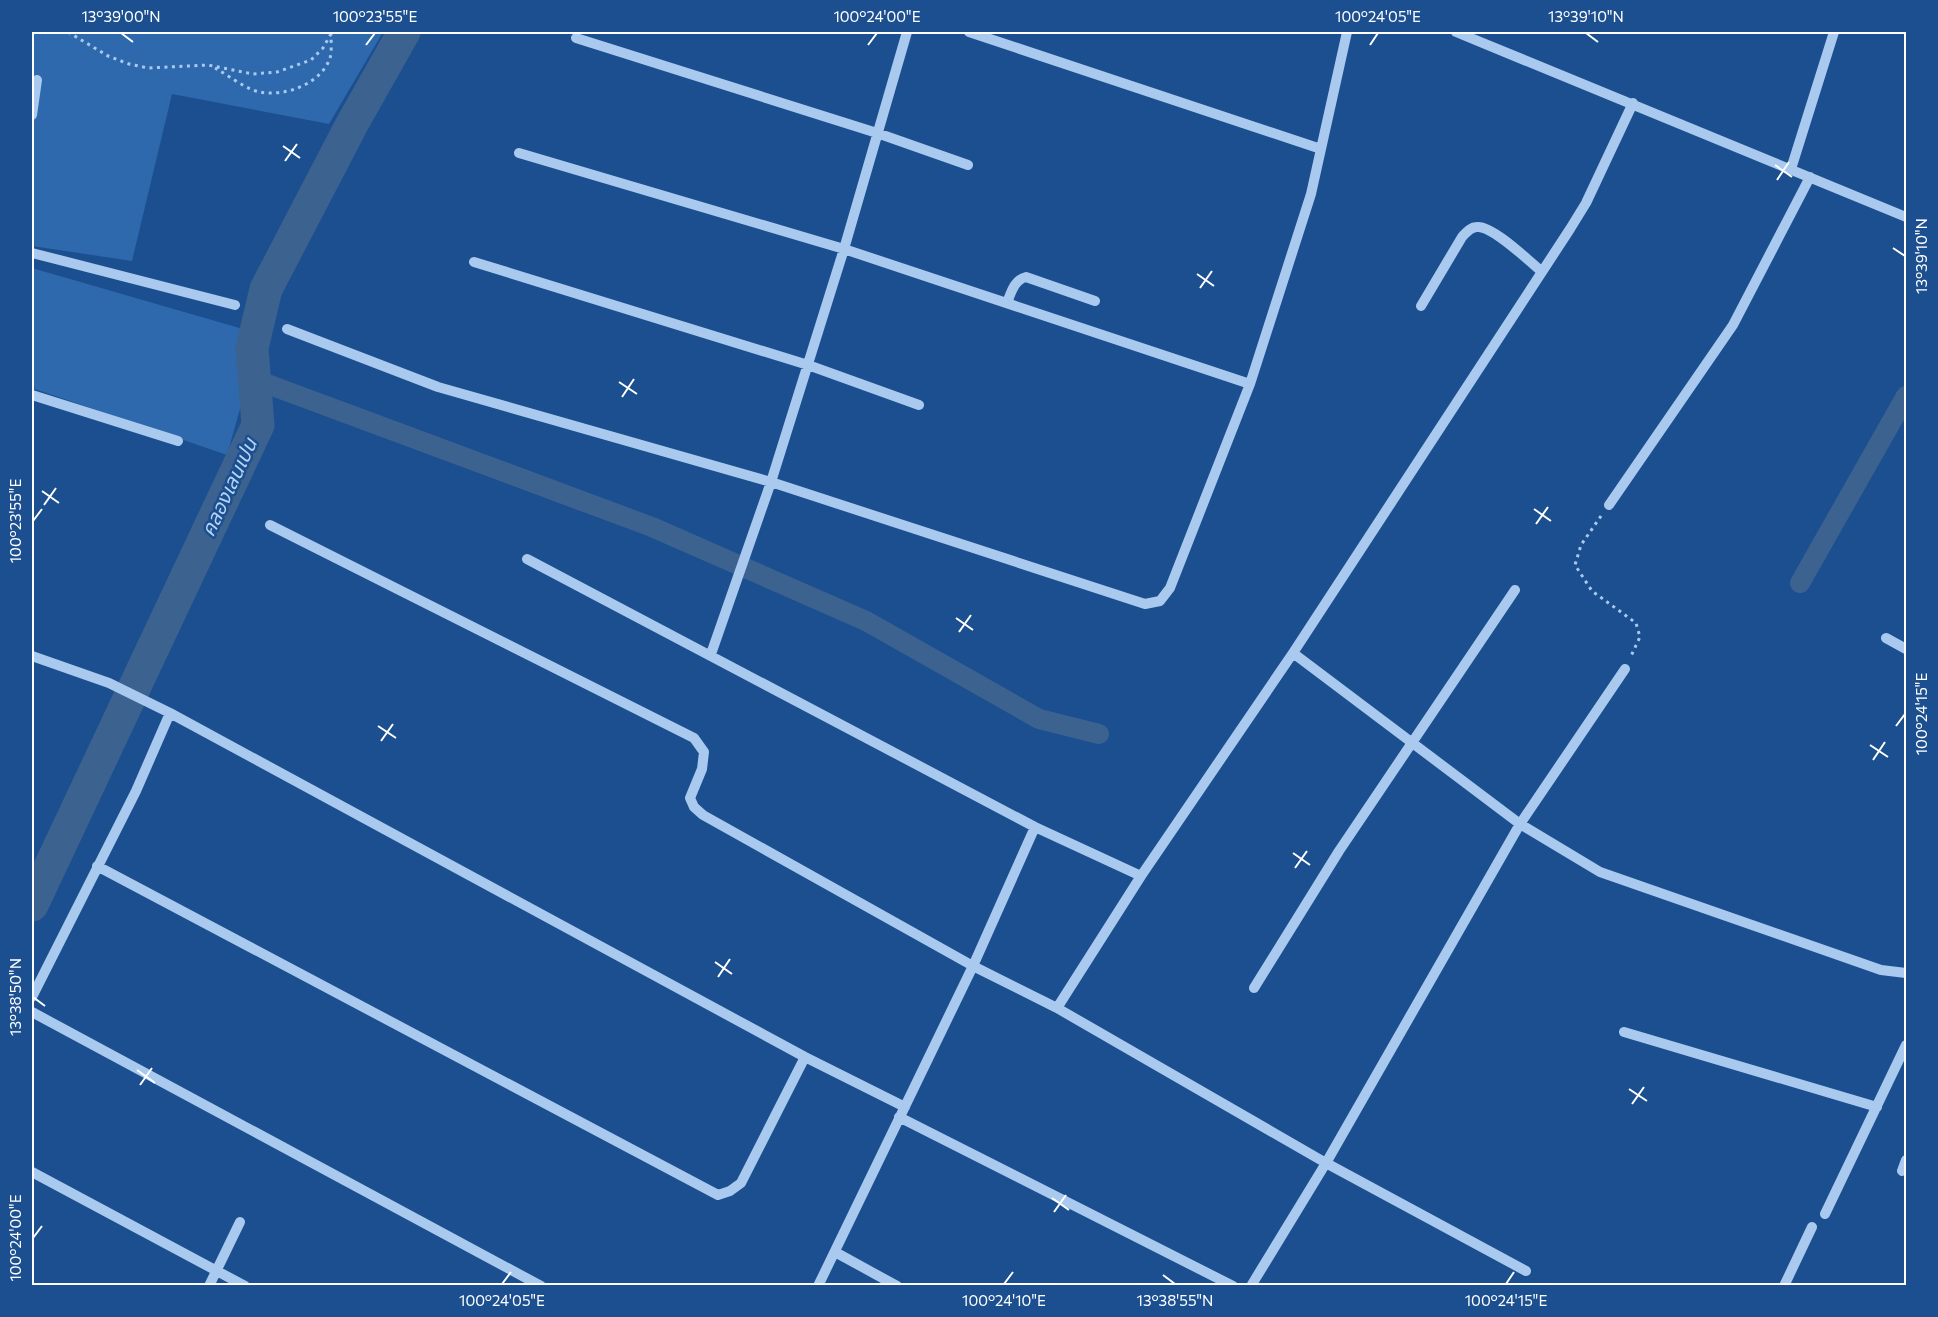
<svg xmlns="http://www.w3.org/2000/svg" width="1938" height="1317" font-family="Commissioner,'Noto Sans Thai',sans-serif">
	<style>
		.green { fill: #2e69ad }
		.lines { fill: none; stroke-linecap: round; stroke-linejoin: round }
		.canal { stroke: #3c6290; stroke-width: 20 }
		.river { stroke: #3c6290; stroke-width: 33 }
		.path { stroke: #a9c9ee; stroke-width: 3; stroke-dasharray: 3 4.5; stroke-linecap: butt }
		.minor { stroke: #a9c9ee; stroke-width: 10 }
		.ticks { fill: none; stroke: #fff; stroke-width: 2 }
		.labels { text-anchor: middle; dominant-baseline: central; stroke-width: 5; stroke-linejoin: round; paint-order: stroke }
		.water-label { font-size: 20px; font-style: italic; fill: #b5d3f5; stroke: #1b4f8f }
		.neatline { fill: none; stroke: #fff; stroke-width: 2 }
		.ticks-label { font-size: 15px; text-anchor: middle; fill: #fff }
	</style>
	<rect width="100%" height="100%" fill="#1b4f8f"/>
	<path class="green" d="M32,32H383L329,124L172,94L132,261L32,246Z
		M32,268L243,329L244,395L227,455L32,388Z"/>
	<g class="lines">
		<path class="canal" d="M254,379L652,527L866,621L1039,719L1099,734
			M1800,583L1906,396"/>
		<path class="river" d="M32,905L258,425L252,348L266,289L352,124L404,32"/>
		<path class="path" d="M68,32L108,56L129,64L148,68L208,65L253,74L277,72L311,60L323,48L332,32
			M215,68C228,75 245,89 260,92C285,97 321,84 330,58C332,51 331,41 331,34
			M1601,516L1581,545L1575,565L1592,591L1636,623L1640,637L1631,656"/>
		<path class="minor" d="M969,32L1321,149
			M1456,32L1906,217
			M576,38L877,133L968,165
			M32,115L37,80
			M519,153L844,249L1250,384
			M1791,169L1834,32
			M32,253L235,305
			M474,262L808,365L919,405
			M1007,303C1011,293 1014,280 1026,277L1095,301
			M1421,306L1462,237C1466,233 1470,227 1477,227C1492,225 1529,261 1542,272
			M287,329L438,387L771,482L1145,604L1160,601L1170,588L1250,384L1311,194L1347,32
			M32,395L178,441
			M1609,505L1733,325L1810,177
			M270,525L694,738L704,752L702,769L690,798L694,807L703,815L973,966L1057,1008L1326,1163L1526,1271
			M527,559L1035,827L1141,876
			M1886,638L1906,649
			M1293,653L1520,824L1600,872L1881,970L1906,973
			M711,654L771,482L844,249L907,32
			M32,656L109,683L170,713L805,1057L905,1107
			M97,866L718,1195L730,1191L741,1183L805,1057
			M1254,988L1339,851L1515,590
			M32,997L136,791L170,713
			M1057,1008L1141,876L1293,653L1570,229L1586,203L1633,103
			M32,1012L541,1286
			M1624,1032L1877,1107
			M899,1117L1233,1286
			M1902,1171L1906,1160
			M32,1172L245,1286
			M1825,1214L1906,1045
			M835,1252L897,1286
			M209,1286L240,1222
			M818,1286L973,966L1035,827
			M1251,1286L1326,1163L1520,824L1625,669
			M1784,1286L1812,1227"/>
	</g>
	<path class="ticks" d="M121,33L133,42M1586,33L1598,42M366,45L375,33M868,45L877,33M1370,45L1378,33M283,146L300,158M285,161L297,144M1775,165L1792,177M1777,180L1789,162M1893,248L1905,256M1197,274L1214,286M1200,288L1212,271M619,382L637,394M622,397L634,379M42,491L59,503M44,505L56,488M1534,509L1551,521M33,521L42,509M1536,524L1548,507M956,618L973,630M959,632L971,615M378,726L396,738M1896,726L1905,714M381,741L393,724M1870,745L1888,757M1873,760L1885,742M1293,853L1310,865M1295,868L1307,851M715,962L732,974M718,977L730,959M33,997L45,1006M137,1070L155,1083M140,1085L152,1068M1629,1089L1647,1101M1632,1104L1644,1087M1052,1198L1069,1210M1054,1212L1066,1195M33,1238L42,1226M1163,1275L1175,1284M502,1284L511,1272M1004,1284L1013,1272M1506,1284L1514,1272"/>
	<g class="labels">
		<g class="water-label">
			<text transform="translate(228 487) rotate(-65)">คลองเลนเปน</text>
		</g>
	</g>
	<rect width="1938" height="1317" fill="none" stroke="#1b4f8f" stroke-width="66"/>
	<rect x="33" y="33" width="1872" height="1251" class="neatline"/>
	<g class="ticks-label">
		<text x="121" y="22">13°39'00"N</text>
		<text x="375" y="22">100°23'55"E</text>
		<text x="877" y="22">100°24'00"E</text>
		<text x="1378" y="22">100°24'05"E</text>
		<text x="1586" y="22">13°39'10"N</text>
		<text transform="translate(1922 256) rotate(-90)" y="5">13°39'10"N</text>
		<text transform="translate(16 521) rotate(-90)" y="5">100°23'55"E</text>
		<text transform="translate(1922 714) rotate(-90)" y="5">100°24'15"E</text>
		<text transform="translate(16 997) rotate(-90)" y="5">13°38'50"N</text>
		<text transform="translate(16 1238) rotate(-90)" y="5">100°24'00"E</text>
		<text x="502" y="1306">100°24'05"E</text>
		<text x="1004" y="1306">100°24'10"E</text>
		<text x="1175" y="1306">13°38'55"N</text>
		<text x="1506" y="1306">100°24'15"E</text>
	</g>
</svg>
